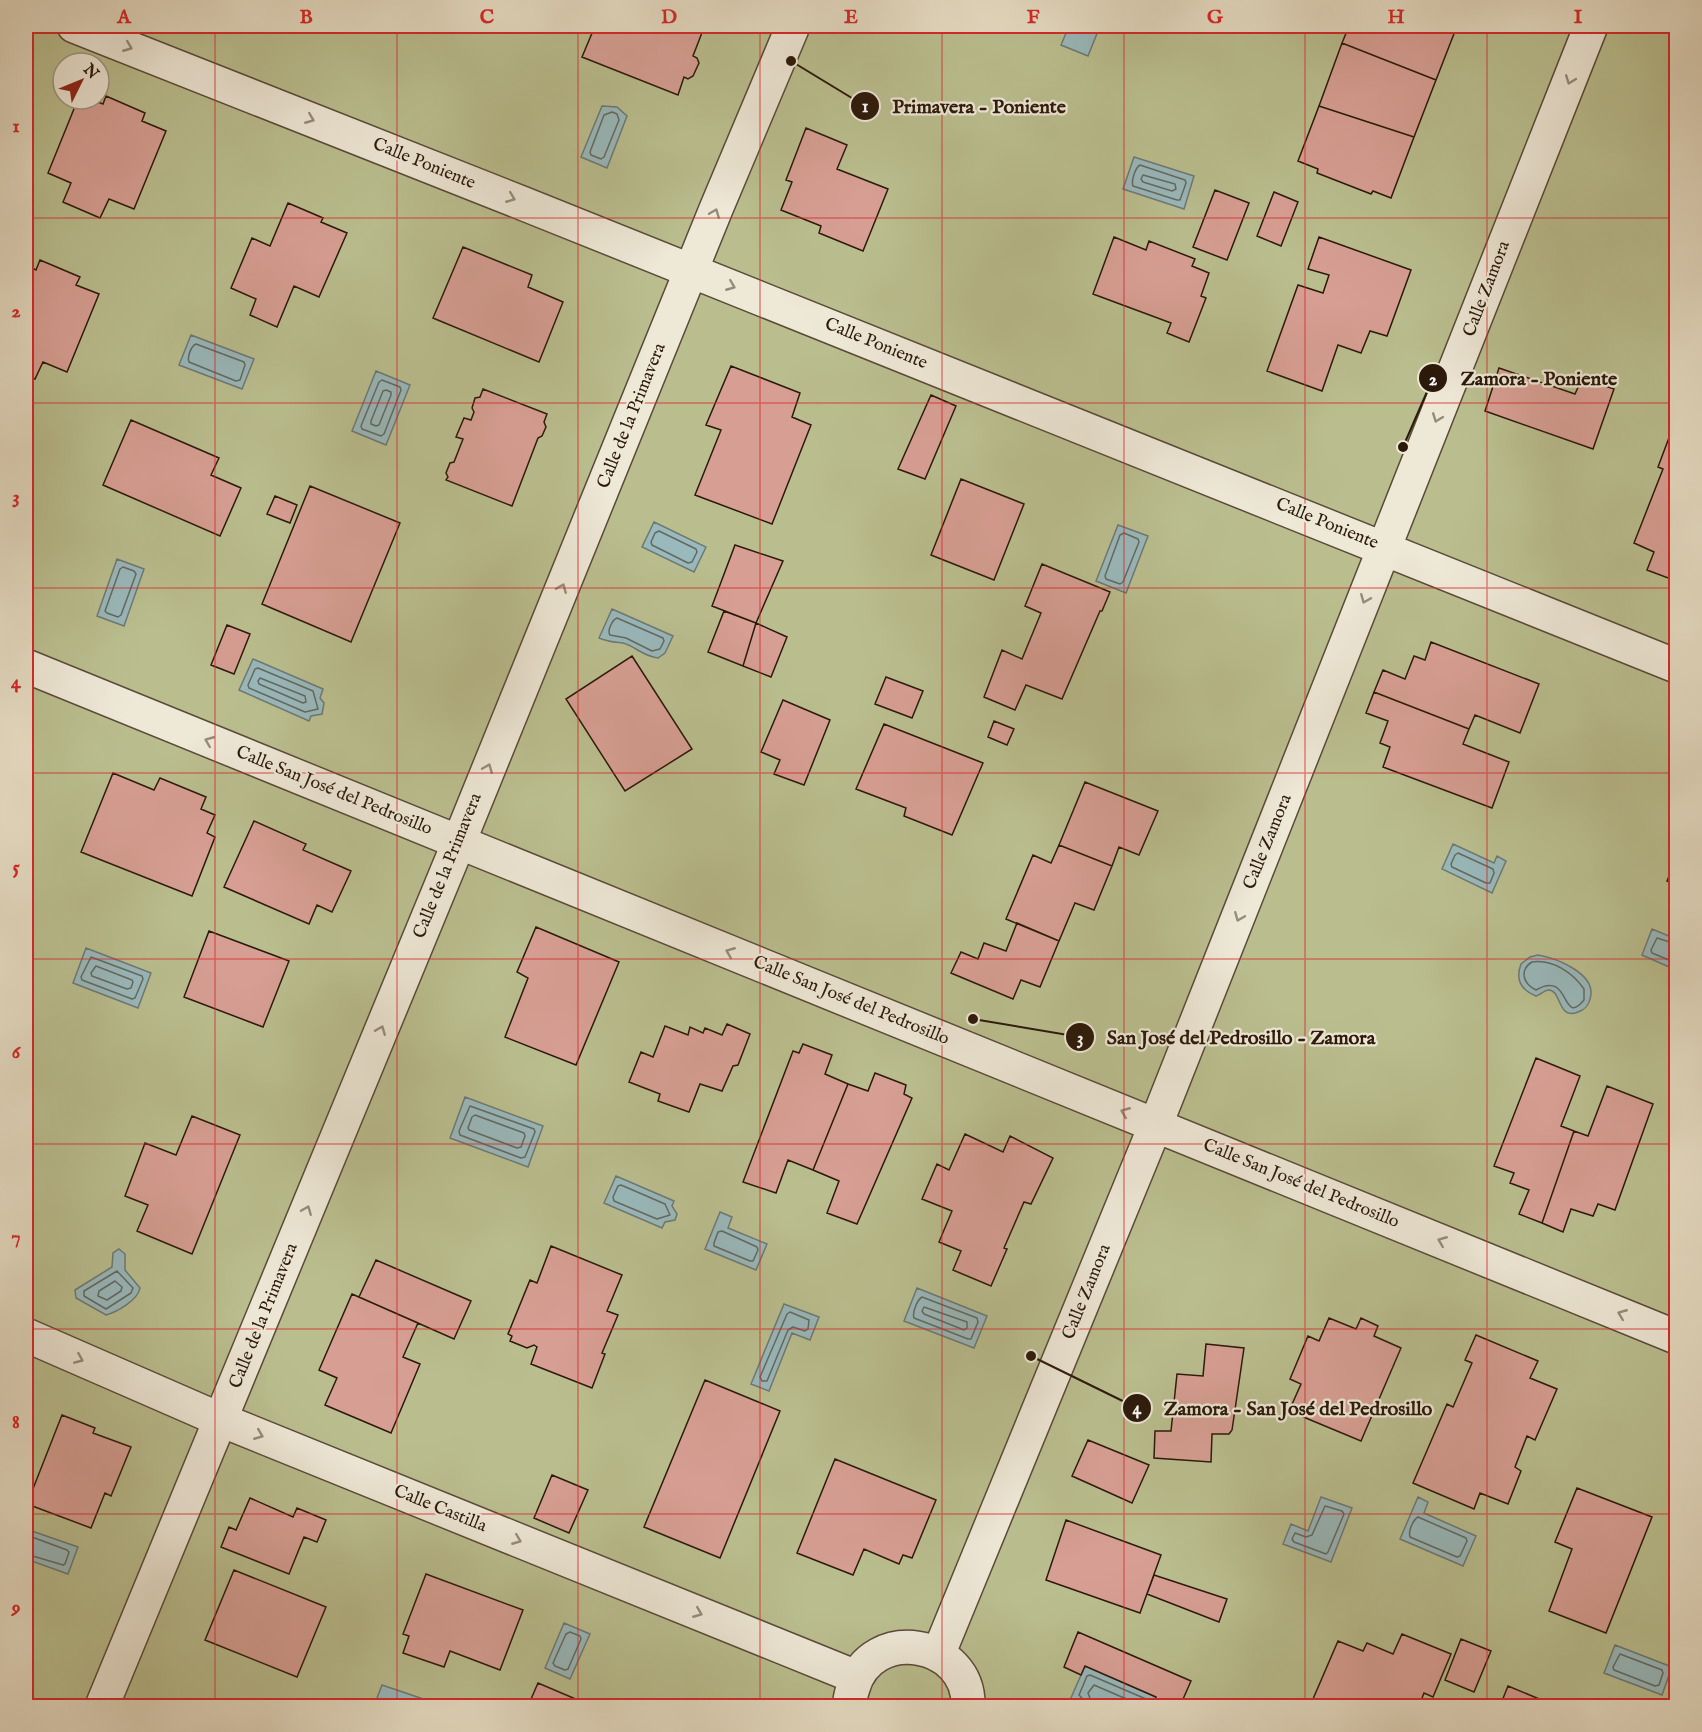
<svg xmlns="http://www.w3.org/2000/svg" width="1702" height="1732" font-family="'IM FELL English',serif">
	<style>
		.green { fill: #babe8f; stroke: #726c4c; stroke-width: 1.5; fill-rule: evenodd }
		.water { fill: #99b9bc; stroke: #6d7975; stroke-width: 1.5 }
		.lines { fill: none; stroke-linecap: round; stroke-linejoin: round }
		.shore { stroke: #626963; stroke-width: 1.5 }
		.building { fill: #d79f94; stroke: #2b190a; stroke-width: 1.5 }
		.minor-casing { stroke: #5a4a38; stroke-width: 36 }
		.minor { stroke: #eee8d7; stroke-width: 33 }
		.oneway { stroke: #968b7b }
		.grid { fill: none; stroke: #d62828; stroke-width: 1.5; stroke-opacity: 0.55 }
		.labels { text-anchor: middle; dominant-baseline: central; stroke-width: 4.5; stroke-linejoin: round; paint-order: stroke }
		.street-label { font-size: 18px; fill: #2b190a; stroke: #eee8d7 }
		.leader { fill: none; stroke: #2b190a; stroke-width: 2 }
		.callout-dot { fill: #2b190a; stroke: #eee8d7; stroke-width: 2 }
		.mark-label { font-size: 18px; text-anchor: middle; font-weight: bold; fill: #fff }
		.callout-label { font-size: 20px; text-anchor: middle; font-weight: bold; fill: #2b190a; stroke: #eee8d7; stroke-width: 4.5; stroke-linejoin: round; paint-order: stroke }
		.neatline { fill: none; stroke: #d62828; stroke-width: 2 }
		.grid-label { font-size: 20px; text-anchor: middle; font-weight: bold; fill: #d62828 }
	</style>
	<rect width="100%" height="100%" fill="#e5dbc2"/>
	<filter id="stains"><feTurbulence type="fractalNoise" baseFrequency=".00333" numOctaves="4"/><feColorMatrix values="0 0 0 0 .2 0 0 0 0 .09 0 0 0 0 .02 0 0 0 .5 -.17"/></filter>
	<radialGradient id="worn" r=".72"><stop offset=".6" stop-color="#630" stop-opacity="0"/><stop offset="1" stop-color="#630" stop-opacity=".3"/></radialGradient>
	<path class="green" d="M26,26H1676V1706H26ZM63,63H99V99H63Z"/>
	<path class="water" d="M1069,26H1100L1088,56L1061,45Z
		M602,106L617,107L627,116L607,168L581,157Z
		M1134,157L1194,176L1184,209L1123,189Z
		M191,335L254,359L242,389L179,365Z
		M376,371L410,385L386,445L352,431Z
		M654,522L706,547L694,572L642,547Z
		M1118,525L1148,536L1126,593L1096,581Z
		M117,559L144,569L124,626L97,616Z
		M612,609L673,636L665,653L658,658C642,656 635,646 623,643C614,642 608,642 599,638Z
		M253,659L323,689L320,698L324,703L322,714L311,716L309,721L239,690Z
		M1453,844L1494,863L1497,856L1506,861L1492,893L1442,869Z
		M1652,929L1676,939V970L1642,955Z
		M86,948L151,973L138,1008L73,983Z
		M1538,955C1556,958 1598,974 1590,999C1589,1005 1584,1010 1578,1012C1557,1021 1562,989 1548,990C1543,991 1540,995 1536,996C1521,990 1515,980 1521,964L1530,957Z
		M465,1097L543,1126L528,1167L450,1138Z
		M616,1176L674,1201L672,1206L677,1214L675,1220L665,1222L662,1228L604,1203Z
		M720,1212L732,1217L728,1228L767,1244L756,1270L705,1249Z
		M119,1249L125,1254V1270L140,1288C138,1300 117,1312 106,1315L76,1298L75,1290L112,1267L113,1253Z
		M917,1288L987,1316L974,1348L904,1321Z
		M784,1304L819,1317L810,1340L792,1333L769,1391L751,1384Z
		M1321,1497L1352,1508L1331,1562L1283,1544L1291,1524L1308,1531Z
		M1418,1497L1428,1502L1424,1513L1476,1536L1463,1566L1400,1539Z
		M29,1530L78,1547L68,1574L26,1559V1539Z
		M564,1623L590,1634L570,1679L545,1668Z
		M1615,1645L1672,1667L1662,1695L1604,1673Z
		M1085,1666L1156,1697L1152,1706H1086L1070,1700Z
		M382,1685L444,1706H374Z"/>
	<g class="lines">
		<path class="shore" d="M612,112L617,114L619,120L604,157L601,159L591,155L590,152L604,115Z
			M1140,165L1185,180L1186,183L1180,200H1177L1133,186C1131,181 1135,168 1140,165Z
			M1143,175L1175,184L1176,189L1172,191L1143,182L1141,179Z
			M196,344L244,362L245,365L240,380L236,381L189,362C187,357 191,346 196,344Z
			M382,380L400,387L401,390L384,434L381,436L362,429L361,426L379,382Z
			M386,390L391,392V395L379,425L376,426L371,424V421L383,391Z
			M659,531L696,549L697,552L692,562L688,563L652,545L651,542L655,533Z
			M1124,533L1138,539L1139,542L1123,582L1120,584L1106,579L1105,576L1120,535Z
			M123,567L134,571L136,574L121,615L118,617L107,613L105,611L120,569Z
			M617,618L663,638L664,641L660,649L652,651L626,638L610,635C607,631 612,620 617,618Z
			M258,668L313,691L318,709L305,712L249,688L248,685L255,669Z
			M260,678L305,696L306,702L303,703L259,684L258,681Z
			M1458,853L1493,869L1494,873L1490,883H1486L1452,867L1451,864L1455,855Z
			M1676,944L1657,938L1651,950L1652,953L1676,963
			M91,957L142,976L143,979L135,998L132,999L82,980L81,977Z
			M1532,962C1553,959 1573,973 1584,989V1000C1561,1028 1571,969 1536,990C1523,984 1519,970 1532,962Z
			M96,966L132,980L133,982L131,988L127,989L92,976L91,973Z
			M470,1106L534,1129L535,1132L525,1157L521,1158L460,1135L459,1131Z
			M475,1115L524,1133L525,1136L521,1147L517,1148L469,1130L468,1128L472,1117Z
			M621,1185L665,1204L670,1215L657,1219L614,1201L613,1197L618,1186Z
			M722,1231L757,1247L758,1250L753,1261H750L714,1246V1243L718,1232Z
			M117,1271L133,1288L131,1293L106,1309L84,1296V1291Z
			M115,1281L122,1287L121,1291L107,1300L98,1296L99,1291Z
			M922,1297L977,1318L978,1322L971,1339H968L914,1318C912,1313 917,1300 922,1297Z
			M924,1307L967,1322V1328L964,1330L924,1314L922,1311Z
			M790,1312L809,1320L808,1329L805,1331L793,1327L788,1330L767,1381H762L760,1377L787,1314Z
			M1325,1506L1342,1511L1344,1514L1328,1552L1326,1554L1294,1542L1292,1539L1295,1533L1306,1537L1312,1535Z
			M1418,1517L1466,1538L1467,1541L1460,1556L1457,1557L1410,1537C1408,1531 1413,1520 1418,1517Z
			M26,1538L32,1537L67,1550L69,1552L65,1564L63,1565L26,1554
			M570,1632L580,1636L581,1639L568,1669L565,1670L555,1666L553,1663L566,1634Z
			M1620,1654L1662,1670L1663,1673L1659,1685L1655,1686L1614,1670L1613,1667Z
			M1086,1706L1085,1701L1079,1695L1087,1676L1090,1675L1146,1699L1147,1706
			M1093,1706L1088,1693L1094,1685L1138,1704L1140,1706"/>
	</g>
	<path class="building" d="M595,26H714L712,29L708,31L703,30L693,56L697,58L699,63L693,76L688,79L684,77L678,95L582,57Z
		M1349,26H1457L1436,80L1342,43Z
		M1342,43L1436,80L1414,137L1319,106Z
		M106,96L145,113L142,121L166,131L134,209L109,199L100,218L63,202L71,183L48,173L78,99H90L103,104Z
		M1319,106L1414,137L1391,198L1373,191L1371,194L1317,173L1318,169L1298,161Z
		M806,128L847,145L837,169L888,189L863,251L819,233L821,226L781,210L792,182L786,180Z
		M1215,190L1249,203L1227,260L1193,247Z
		M1274,192L1298,202L1281,246L1257,236Z
		M288,203L323,218L321,222L347,233L319,297L294,286L277,327L250,315L256,299L231,288L252,238L270,246Z
		M1114,237L1146,250L1149,241L1195,259L1192,266L1209,273L1201,296L1206,298L1189,342L1167,333L1171,323L1093,294Z
		M1319,237L1411,270L1387,336L1370,331L1361,353L1338,345L1322,391L1267,371L1298,285L1323,293L1329,275L1308,269Z
		M463,247L532,275L528,287L563,302L539,362L433,318Z
		M40,260L80,277L76,285L99,294L67,372L43,362L35,379L26,376V265L36,270Z
		M731,366L800,393L792,417L811,425L772,524L695,495L721,430L706,425Z
		M1499,368L1575,394L1582,378L1614,389L1593,449L1485,411Z
		M483,389L547,414L544,422L546,427L542,436L538,438L512,506L446,480L448,477L446,473L450,463L454,462L463,439L456,437L464,418L471,420L474,412L472,408L475,398L480,397Z
		M931,395L956,406L925,479L898,469Z
		M131,420L219,458L211,475L241,488L220,536L103,485Z
		M1670,435L1676,438V581L1647,570L1654,552L1634,543L1663,469L1658,467Z
		M961,479L1024,504L994,580L931,555Z
		M310,486L400,523L351,642L262,604Z
		M275,496L297,505L290,523L267,514Z
		M735,545L783,561L756,623L712,606Z
		M1042,564L1110,592L1102,611H1100L1062,699L1026,685L1015,710L984,697L1002,650L1022,659L1041,613L1025,606Z
		M724,611L756,623L743,666L708,652Z
		M756,623L787,637L771,677L743,666Z
		M227,625L250,634L234,674L211,665Z
		M1431,642L1539,684L1520,733L1475,715L1469,729L1374,692L1383,670L1405,679L1414,656L1425,660Z
		M632,656L692,749L625,791L566,699Z
		M886,677L923,691L912,718L875,704Z
		M1374,692L1469,729L1463,744L1509,762L1492,808L1383,767L1390,747L1380,743L1388,721L1366,713Z
		M783,700L830,720L804,785L774,774L780,760L761,752Z
		M994,721L1014,729L1007,745L988,737Z
		M884,724L983,763L952,835L904,816L906,808L856,789Z
		M113,773L154,790L160,778L206,797L201,809L215,815L207,833L215,837L192,896L81,852Z
		M1085,782L1158,811L1139,855L1119,847L1112,866L1059,845Z
		M254,821L306,844L303,850L351,871L332,912L317,905L309,924L224,887Z
		M1059,845L1112,866L1094,910L1075,903L1059,941L1006,919L1033,855L1051,863Z
		M1676,858V885L1667,881Z
		M1017,923L1059,941L1040,987L1021,980L1013,999L951,973L961,952L978,959L984,943L1006,951Z
		M536,927L619,962L576,1065L505,1037L528,978L517,972Z
		M209,931L289,961L263,1027L184,997Z
		M727,1024L750,1034L738,1065L733,1066L722,1091L700,1084L689,1112L658,1101L660,1094L629,1082L641,1052L653,1057L665,1026L688,1035L690,1027L703,1033L705,1028L722,1035Z
		M803,1044L832,1055L825,1074L848,1084L813,1170L788,1160L776,1193L743,1182L793,1051L799,1053Z
		M1536,1058L1580,1076L1561,1126L1574,1131L1542,1223L1519,1214L1529,1190L1510,1183L1514,1173L1494,1166Z
		M875,1073L906,1085L904,1094L912,1098L857,1224L827,1213L839,1181L813,1170L848,1084L868,1091Z
		M1607,1086L1653,1104L1615,1210L1598,1204L1593,1216L1571,1209L1563,1232L1542,1223L1574,1131L1588,1136Z
		M192,1116L240,1135L192,1254L137,1231L148,1205L125,1196L145,1143L176,1155Z
		M965,1134L1003,1152L1010,1136L1053,1158L1031,1204L1024,1202L1004,1248L1007,1249L991,1286L953,1270L961,1251L939,1242L952,1211L922,1199L937,1164L949,1170Z
		M551,1246L622,1275L607,1311L618,1315L602,1353L605,1354L592,1388L531,1364L537,1347L534,1345L527,1348L510,1341L512,1336L508,1334L530,1280L537,1283Z
		M376,1260L471,1301L454,1339L359,1297Z
		M352,1294L418,1323L403,1357L420,1364L391,1433L325,1405L337,1378L319,1370Z
		M1329,1318L1356,1329L1361,1318L1378,1326L1374,1336L1401,1348L1361,1441L1289,1411L1301,1384L1290,1379L1308,1336L1319,1341Z
		M1476,1335L1538,1361L1530,1378L1557,1389L1535,1440L1527,1436L1515,1467L1521,1471L1508,1504L1480,1493L1474,1509L1413,1483L1447,1404L1453,1407L1472,1363L1465,1360Z
		M1206,1344L1244,1348L1232,1430L1229,1434H1212L1211,1462L1154,1458L1155,1431H1171L1177,1374L1203,1376Z
		M705,1380L780,1411L720,1558L644,1527Z
		M62,1415L95,1428L93,1433L131,1447L111,1496L105,1493L91,1528L27,1504Z
		M1088,1440L1149,1465L1132,1503L1072,1476Z
		M835,1459L936,1500L912,1558L903,1555L899,1564L864,1549L853,1575L797,1553Z
		M552,1475L588,1490L569,1533L534,1518Z
		M1577,1488L1652,1517L1606,1633L1549,1611L1572,1549L1555,1542Z
		M250,1498L293,1517L297,1508L326,1520L317,1542L304,1537L289,1574L221,1547L229,1527L236,1530Z
		M1066,1520L1161,1555L1140,1613L1046,1580Z
		M234,1570L326,1607L297,1677L205,1640Z
		M426,1574L523,1610L500,1670L450,1651L444,1667L403,1653L409,1636L403,1634Z
		M1154,1575L1227,1599L1219,1622L1147,1594Z
		M1078,1632L1191,1681L1180,1706H1161L1154,1703L1156,1697L1085,1666L1081,1675L1064,1667Z
		M1402,1634L1451,1654L1433,1697L1424,1693L1419,1706H1310L1338,1641L1363,1651L1367,1643L1393,1654Z
		M1461,1639L1491,1651L1474,1692L1445,1680Z
		M538,1683L592,1706H528Z
		M1508,1686L1556,1706H1500Z"/>
	<g class="lines">
		<g class="minor-casing">
			<path id="minor" d="M74,26C609,237 1144,449 1676,666
				M26,666L1676,1337
				M26,1335L221,1420L856,1677
				M938,1655L1156,1124L1591,26
				M102,1706L452,859L716,209L793,26
				M850,1706C849,1700 851,1695 853,1688C871,1624 970,1640 968,1706"/>
		</g>
		<use href="#minor" class="minor"/>
	</g>
	<defs><path id="oneway-chevron" d="M-2-3.5L2.5 0L-2 3.5" fill="none" stroke-width="1.6" stroke-linecap="round" stroke-linejoin="round" transform="scale(1.5)"/></defs>
	<g class="oneway">
		<use href="#oneway-chevron" transform="translate(128 47) rotate(22)"/>
		<use href="#oneway-chevron" transform="translate(1570 80) rotate(111)"/>
		<use href="#oneway-chevron" transform="translate(310 119) rotate(22)"/>
		<use href="#oneway-chevron" transform="translate(511 198) rotate(22)"/>
		<use href="#oneway-chevron" transform="translate(715 213) rotate(-68)"/>
		<use href="#oneway-chevron" transform="translate(731 286) rotate(22)"/>
		<use href="#oneway-chevron" transform="translate(1437 418) rotate(111)"/>
		<use href="#oneway-chevron" transform="translate(562 588) rotate(-68)"/>
		<use href="#oneway-chevron" transform="translate(1365 599) rotate(112)"/>
		<use href="#oneway-chevron" transform="translate(209 741) rotate(-158)"/>
		<use href="#oneway-chevron" transform="translate(488 768) rotate(-68)"/>
		<use href="#oneway-chevron" transform="translate(1239 917) rotate(112)"/>
		<use href="#oneway-chevron" transform="translate(730 952) rotate(-158)"/>
		<use href="#oneway-chevron" transform="translate(381 1030) rotate(-68)"/>
		<use href="#oneway-chevron" transform="translate(1125 1112) rotate(-158)"/>
		<use href="#oneway-chevron" transform="translate(307 1210) rotate(-68)"/>
		<use href="#oneway-chevron" transform="translate(1442 1241) rotate(-158)"/>
		<use href="#oneway-chevron" transform="translate(1622 1314) rotate(-158)"/>
		<use href="#oneway-chevron" transform="translate(79 1359) rotate(23)"/>
		<use href="#oneway-chevron" transform="translate(259 1435) rotate(22)"/>
		<use href="#oneway-chevron" transform="translate(517 1540) rotate(22)"/>
		<use href="#oneway-chevron" transform="translate(698 1613) rotate(22)"/>
	</g>
	<path class="grid" d="M215,26V1706M397,26V1706M578,26V1706M760,26V1706M942,26V1706M1124,26V1706M1305,26V1706M1487,26V1706M26,218H1676M26,403H1676M26,588H1676M26,773H1676M26,959H1676M26,1144H1676M26,1329H1676M26,1514H1676"/>
	<g class="labels">
		<g class="street-label">
			<text transform="translate(424 164) rotate(22)">Calle Poniente</text>
			<text transform="translate(1487 289) rotate(-69)">Calle Zamora</text>
			<text transform="translate(876 344) rotate(22)">Calle Poniente</text>
			<text transform="translate(632 416) rotate(-68)">Calle de la Primavera</text>
			<text transform="translate(1327 524) rotate(22)">Calle Poniente</text>
			<text transform="translate(334 791) rotate(22)">Calle San José del Pedrosillo</text>
			<text transform="translate(1268 842) rotate(-68)">Calle Zamora</text>
			<text transform="translate(448 866) rotate(-68)">Calle de la Primavera</text>
			<text transform="translate(851 1001) rotate(22)">Calle San José del Pedrosillo</text>
			<text transform="translate(1301 1184) rotate(22)">Calle San José del Pedrosillo</text>
			<text transform="translate(1087 1292) rotate(-68)">Calle Zamora</text>
			<text transform="translate(264 1316) rotate(-68)">Calle de la Primavera</text>
			<text transform="translate(440 1509) rotate(22)">Calle Castilla</text>
		</g>
	</g>
	<path class="leader" d="M791 61L865 106M1403 447L1433 378M973 1019L1080 1037M1031 1356L1137 1408"/>
	<g class="callout-dot">
		<circle cx="791" cy="61" r="6"/>
		<circle cx="1403" cy="447" r="6"/>
		<circle cx="973" cy="1019" r="6"/>
		<circle cx="1031" cy="1356" r="6"/>
		<circle cx="865" cy="106" r="15"/>
		<circle cx="1433" cy="378" r="15"/>
		<circle cx="1080" cy="1037" r="15"/>
		<circle cx="1137" cy="1408" r="15"/>
	</g>
	<g class="mark-label">
		<text x="865" y="112">1</text>
		<text x="1433" y="385">2</text>
		<text x="1080" y="1044">3</text>
		<text x="1137" y="1414">4</text>
	</g>
	<g class="callout-label">
		<text x="979" y="113">Primavera - Poniente</text>
		<text x="1539" y="385">Zamora - Poniente</text>
		<text x="1241" y="1044">San José del Pedrosillo - Zamora</text>
		<text x="1298" y="1415">Zamora - San José del Pedrosillo</text>
	</g>
	<rect width="1702" height="1732" fill="none" stroke="#e5dbc2" stroke-width="66"/>
	<g transform="translate(81 81) rotate(47)"><circle r="28" fill="#eee8d7" stroke="#a09585" stroke-width="1.5"/>
	<path d="M0-4.5L10 22L0 15L-10 22Z" fill="#8f2418"/>
	<text y="-9" font-size="16" font-weight="bold" text-anchor="middle" fill="#2b190a">N</text>
	</g>
	<rect x="33" y="33" width="1636" height="1666" class="neatline"/>
	<g class="grid-label">
		<text x="124" y="23">A</text>
		<text x="306" y="23">B</text>
		<text x="487" y="23">C</text>
		<text x="669" y="23">D</text>
		<text x="851" y="23">E</text>
		<text x="1033" y="23">F</text>
		<text x="1215" y="23">G</text>
		<text x="1396" y="23">H</text>
		<text x="1578" y="23">I</text>
		<text x="16" y="132">1</text>
		<text x="16" y="317">2</text>
		<text x="16" y="503">3</text>
		<text x="16" y="688">4</text>
		<text x="16" y="873">5</text>
		<text x="16" y="1058">6</text>
		<text x="16" y="1243">7</text>
		<text x="16" y="1428">8</text>
		<text x="16" y="1613">9</text>
	</g>
	<rect width="100%" height="100%" filter="url(#stains)"/>
	<rect width="100%" height="100%" fill="url(#worn)"/>
</svg>
